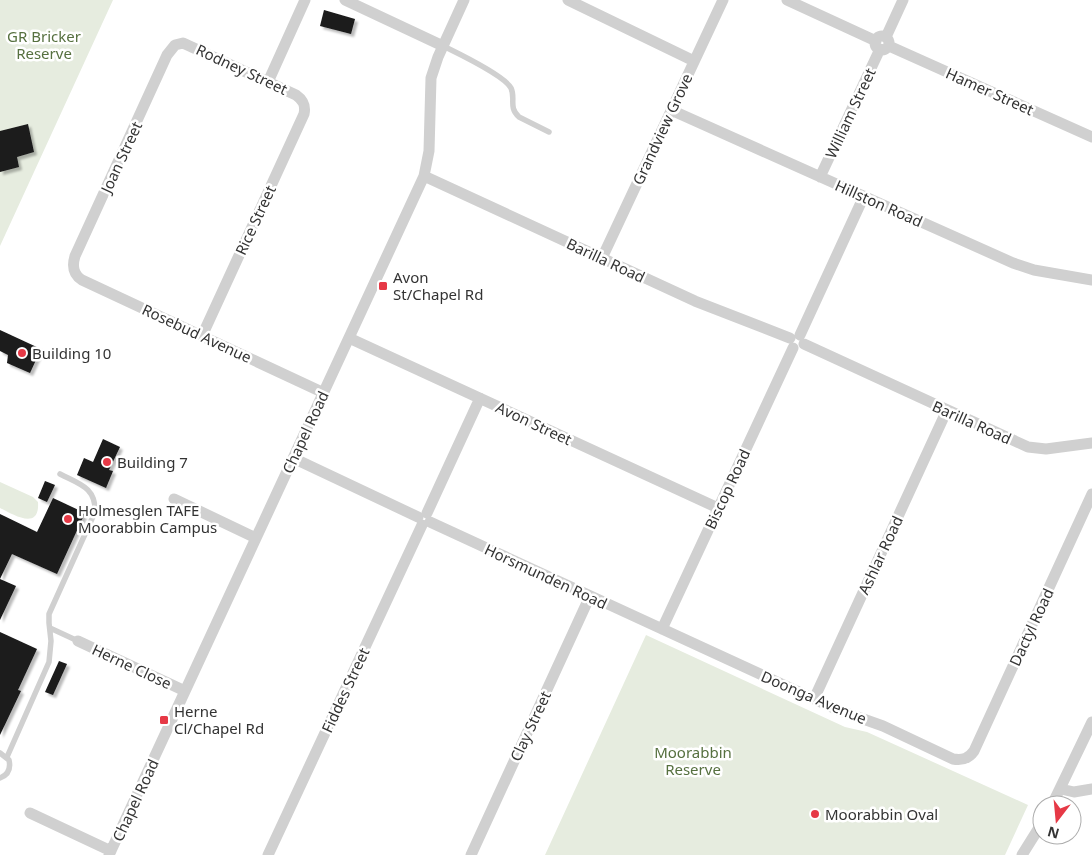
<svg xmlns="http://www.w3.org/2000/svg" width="1092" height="855" font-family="'Noto Sans',sans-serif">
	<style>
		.green { fill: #e6ecdf }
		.building { fill: #1a1a1a; filter: url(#shadow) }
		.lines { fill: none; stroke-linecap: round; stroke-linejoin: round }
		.lane { stroke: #d0d0d0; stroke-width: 5.5 }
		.street { stroke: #d0d0d0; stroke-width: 11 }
		.poi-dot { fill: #e63946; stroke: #fff; stroke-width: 2 }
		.labels { text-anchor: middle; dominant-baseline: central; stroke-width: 5; stroke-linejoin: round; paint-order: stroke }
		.park-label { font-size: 15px; fill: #56703f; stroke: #fff }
		.street-label { font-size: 15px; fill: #333; stroke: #fff }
		.poi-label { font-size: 15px; fill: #333; stroke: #fff; text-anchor: start }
	</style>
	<defs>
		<filter id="shadow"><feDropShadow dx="3" dy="3" stdDeviation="1" flood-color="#0004"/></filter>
	</defs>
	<rect width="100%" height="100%" fill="#fff"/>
	<path class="green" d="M0,0H113L0,246Z
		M0,482L33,497L38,502C40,531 14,515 0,508Z
		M646,635L845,727L867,732L1028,805L1005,855H545Z"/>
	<path class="building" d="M324,10L355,19L351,34L320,26Z
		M28,124L34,152L17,157L19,167L0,172V131Z
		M0,330L41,349L30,373L7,363L8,355L0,351Z
		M103,439L120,447L109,470L113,471L106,488L77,475L84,458L93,462Z
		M45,481L55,485L47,502L38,498Z
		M53,498L85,513L57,574L12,554L0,579V514L37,532Z
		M0,579L16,586L0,620Z
		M0,632L37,649L18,690L21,691L0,735Z
		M59,661L67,664L53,695L45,692Z"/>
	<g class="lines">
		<path class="lane" d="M443,46C457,53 504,75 511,88C516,99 508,107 519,117L549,132
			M50,628L78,641
			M0,753L9,760C11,769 8,775 0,778
			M7,757L49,662L51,641L49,623V614L95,512C96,487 79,484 60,474"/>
		<path class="street" d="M345,0L443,46
			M568,0L694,61
			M787,0L876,41
			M875 43a7 7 0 1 1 14 0a7 7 0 1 1-14 0Z
			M886,37L903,0
			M889,46L1092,137
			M268,82L305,0
			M671,110L1013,263L1034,270L1092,280
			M424,176L695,301L790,338
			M820,177L880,49
			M602,258L723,0
			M800,335L864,196
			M202,336L304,114C306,105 303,100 296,95L183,43L175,45L167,55L75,256C72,266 73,274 82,280L324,393
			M349,338L718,508
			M804,344L1028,447L1046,449L1092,443
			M293,458L418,517
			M174,499L256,538
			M427,513L480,398
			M430,522L838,710L883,726L953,759C963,761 969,758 974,751L1092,494
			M662,629L793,348
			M78,641L185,691
			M814,699L947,410
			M1061,789L1074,792L1092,789
			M1052,805L1092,722
			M30,813L111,851
			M109,855L424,176L429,151L431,78L438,57L464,0
			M268,855L422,525
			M471,855L590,596
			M1022,855L1042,823"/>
	</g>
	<g class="poi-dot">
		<rect x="378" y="281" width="10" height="10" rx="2.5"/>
		<circle cx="22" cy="353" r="5"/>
		<circle cx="107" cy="462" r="5"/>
		<circle cx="68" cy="519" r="5"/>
		<rect x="159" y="715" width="10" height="10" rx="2.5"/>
		<circle cx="815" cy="814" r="5"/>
	</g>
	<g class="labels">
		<g class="park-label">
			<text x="44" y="36">GR Bricker<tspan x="44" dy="17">Reserve</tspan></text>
			<text x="693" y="752">Moorabbin<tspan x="693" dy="17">Reserve</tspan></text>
		</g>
		<g class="street-label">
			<text transform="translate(242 69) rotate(25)">Rodney Street</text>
			<text transform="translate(990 91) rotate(24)">Hamer Street</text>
			<text transform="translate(850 113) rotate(-65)">William Street</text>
			<text transform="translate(662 129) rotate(-65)">Grandview Grove</text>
			<text transform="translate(121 157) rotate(-65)">Joan Street</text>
			<text transform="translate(879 203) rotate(24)">Hillston Road</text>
			<text transform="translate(255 220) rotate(-65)">Rice Street</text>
			<text transform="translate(606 260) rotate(25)">Barilla Road</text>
			<text transform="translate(197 333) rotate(25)">Rosebud Avenue</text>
			<text transform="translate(972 422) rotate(24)">Barilla Road</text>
			<text transform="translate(534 423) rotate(25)">Avon Street</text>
			<text transform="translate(305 432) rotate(-65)">Chapel Road</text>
			<text transform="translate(727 489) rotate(-65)">Biscop Road</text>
			<text transform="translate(880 555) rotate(-65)">Ashlar Road</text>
			<text transform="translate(546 576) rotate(25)">Horsmunden Road</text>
			<text transform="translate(1031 627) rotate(-65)">Dactyl Road</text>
			<text transform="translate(132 666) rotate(25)">Herne Close</text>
			<text transform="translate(345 690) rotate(-65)">Fiddes Street</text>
			<text transform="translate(814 697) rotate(23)">Doonga Avenue</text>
			<text transform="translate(530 726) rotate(-65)">Clay Street</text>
			<text transform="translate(135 800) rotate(-65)">Chapel Road</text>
		</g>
		<g class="poi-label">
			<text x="393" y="277">Avon<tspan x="393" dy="17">St/Chapel Rd</tspan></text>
			<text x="32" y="353">Building 10</text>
			<text x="117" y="462">Building 7</text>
			<text x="78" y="510">Holmesglen TAFE<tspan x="78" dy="17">Moorabbin Campus</tspan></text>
			<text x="174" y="711">Herne<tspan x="174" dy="17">Cl/Chapel Rd</tspan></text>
			<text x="825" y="814">Moorabbin Oval</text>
		</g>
	</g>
	<g transform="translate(1057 820) rotate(196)"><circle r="24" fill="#ffffff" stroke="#adadad"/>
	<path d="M0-4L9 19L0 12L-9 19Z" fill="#e63946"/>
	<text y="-8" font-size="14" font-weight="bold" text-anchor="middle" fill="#333333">N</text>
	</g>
</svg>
